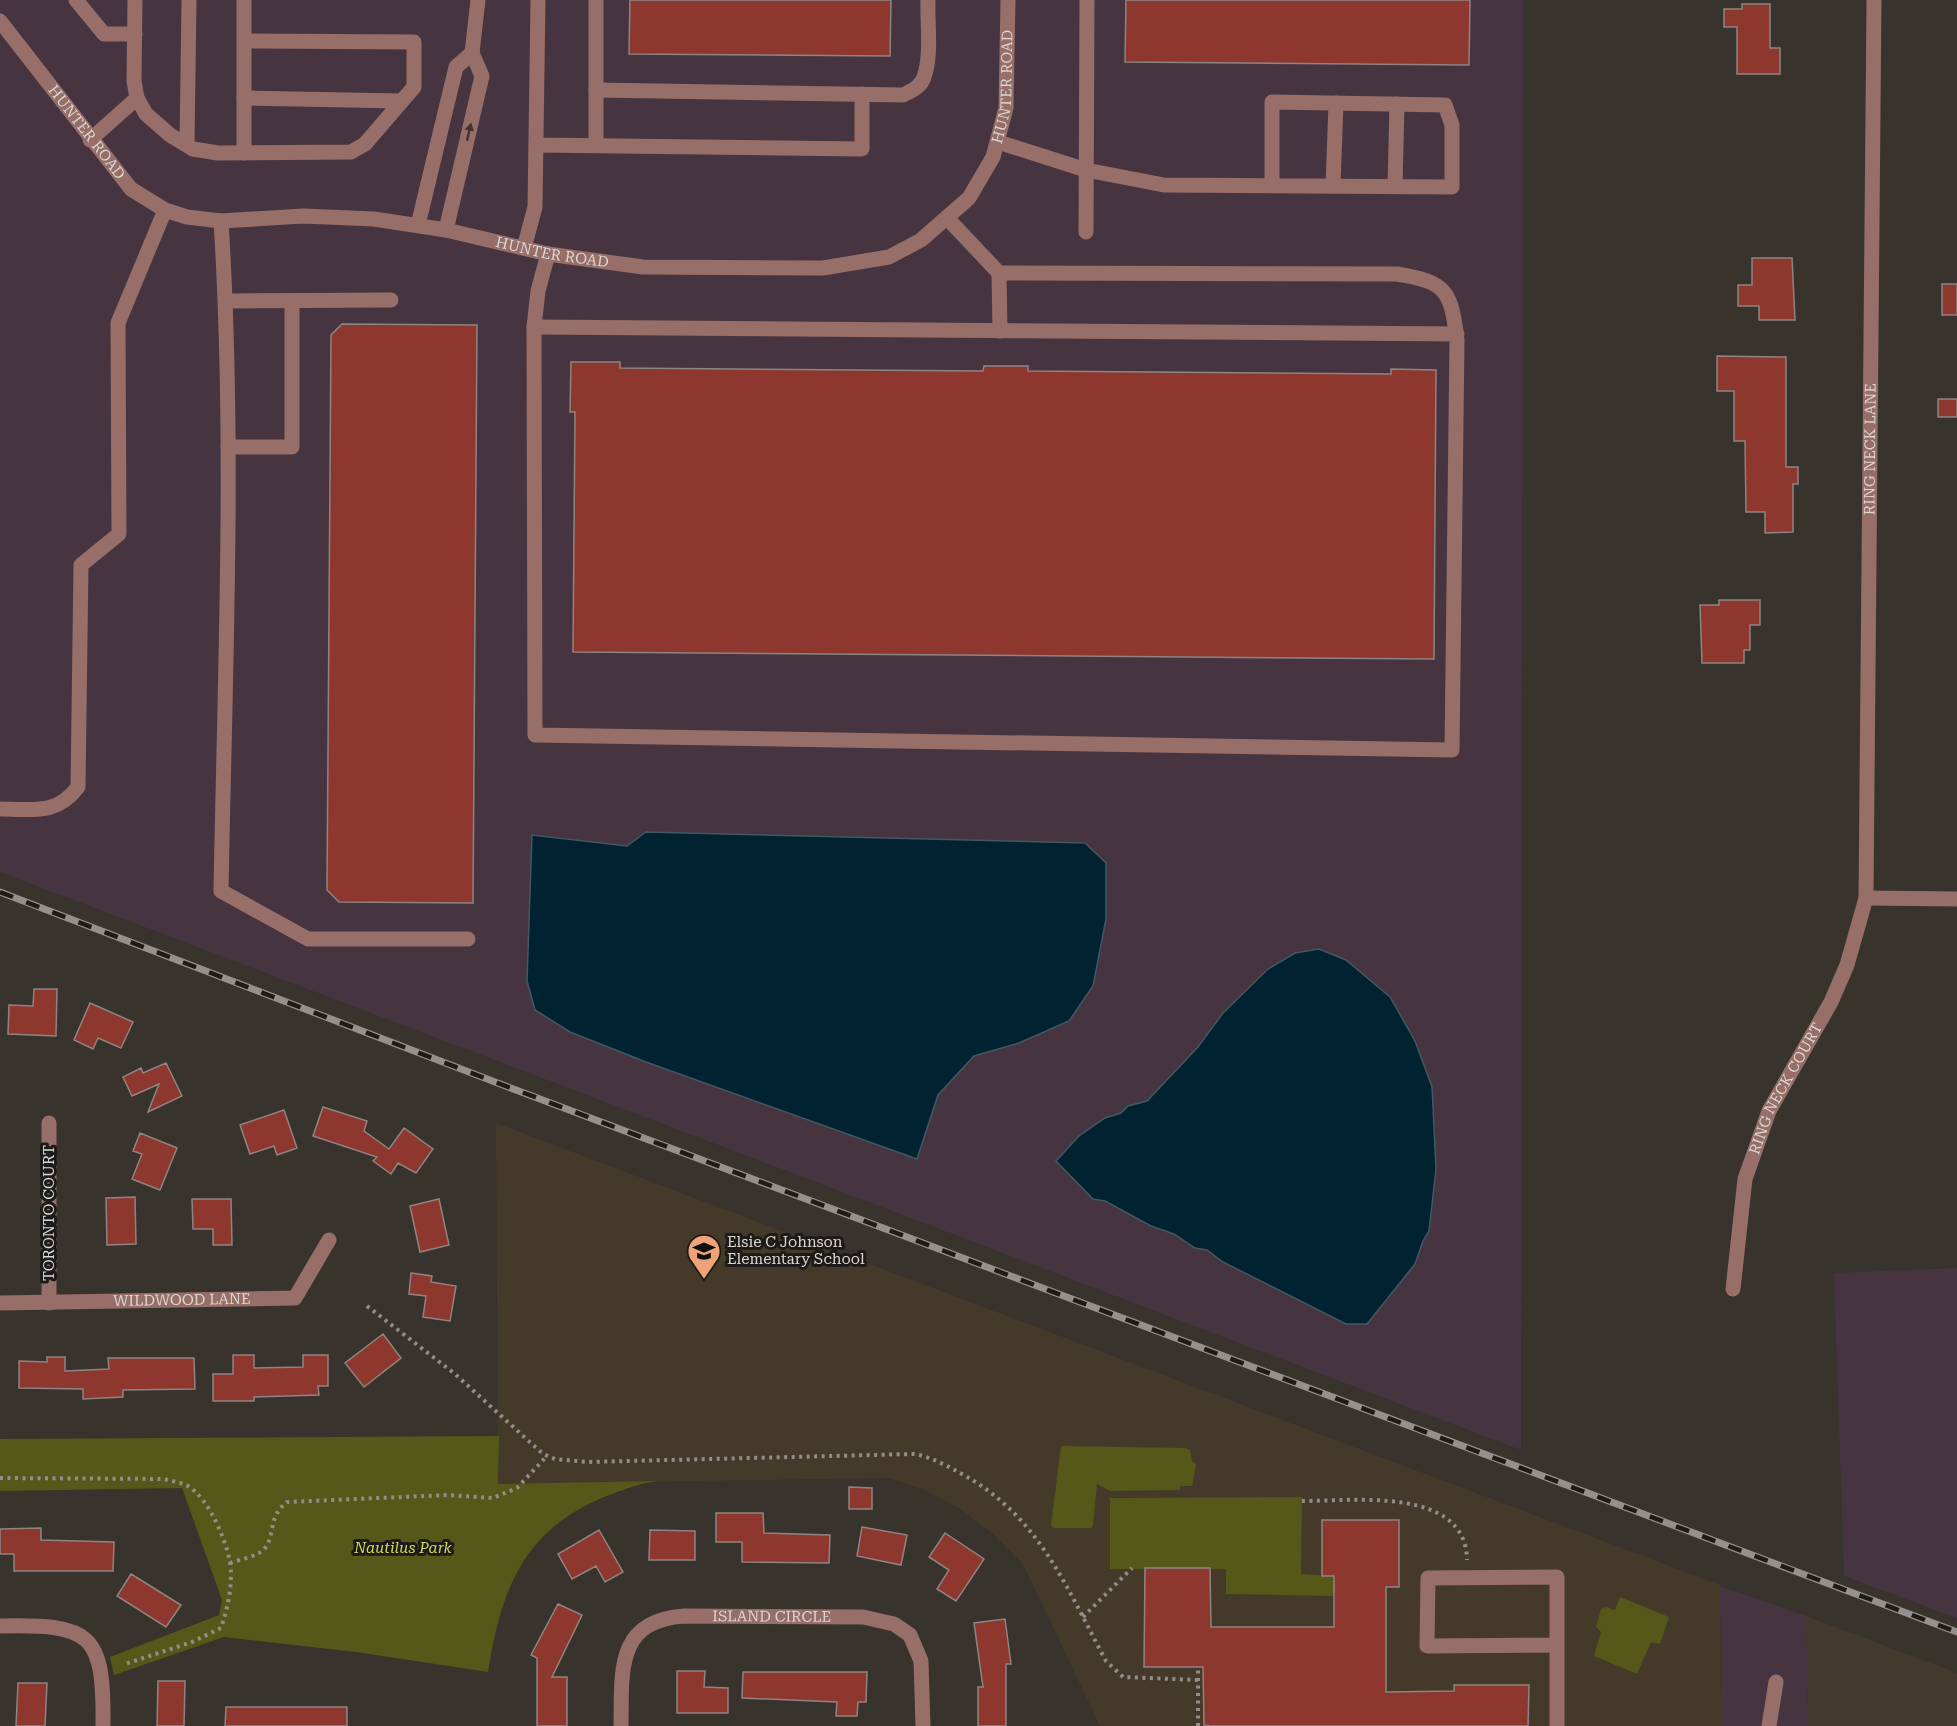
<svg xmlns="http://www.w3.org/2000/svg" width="1957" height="1726" font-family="'Roboto Serif',serif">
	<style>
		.built { fill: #433a2e }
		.industrial { fill: #463540 }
		.education { fill: #45392a }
		.green { fill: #555819 }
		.water { fill: #002231; stroke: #425862; stroke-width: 1.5 }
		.building { fill: #8d372e; stroke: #8f8482; stroke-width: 1.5 }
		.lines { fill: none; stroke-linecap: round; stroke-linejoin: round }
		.path { stroke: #928d88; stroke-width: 4; stroke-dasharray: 3 4.5; stroke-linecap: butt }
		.minor { stroke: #976e68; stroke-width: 15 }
		.rail-casing { stroke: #95908b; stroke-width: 7 }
		.rail { stroke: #1d1b18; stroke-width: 4.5; stroke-dasharray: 14; stroke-linecap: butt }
		.oneway { fill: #423430 }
		.labels { text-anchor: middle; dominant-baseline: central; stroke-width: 6; stroke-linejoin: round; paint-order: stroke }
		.street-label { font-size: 15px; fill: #dbd7d3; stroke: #1d1b18 }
		.poi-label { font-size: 15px; fill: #dbd7d3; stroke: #1d1b18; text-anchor: start }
		.park-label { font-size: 15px; font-style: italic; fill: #d2d95a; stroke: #1d1b18 }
	</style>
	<rect width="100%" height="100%" fill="#38332c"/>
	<path class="built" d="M1806,1616L1957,1673V1726H1808Z"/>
	<path class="industrial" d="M0,0H1523L1521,1450L0,872Z
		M1957,1268V1618L1844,1576L1834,1273Z
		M1720,1586L1806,1616L1808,1726H1721Z"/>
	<path class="education" d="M496,1123L1720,1585L1721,1726H1100L1023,1564L991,1532L959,1508L922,1489L889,1478L498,1484Z"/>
	<path class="green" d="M499,1436L498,1484L657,1481C638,1484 622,1490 604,1497C522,1531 501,1591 488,1672L356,1652L224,1637L114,1675L110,1657L219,1615L222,1600L182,1488L0,1491V1439Z
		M1061,1446L1185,1448L1190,1450L1192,1461L1196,1464L1192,1486H1180V1490L1110,1491L1097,1484L1093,1525L1091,1528H1054L1051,1525Z
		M1302,1497L1301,1574L1334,1576V1596L1226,1594V1569H1110V1498Z
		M1620,1597L1669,1617L1660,1644L1651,1642L1637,1674L1594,1656L1601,1632L1596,1627L1601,1609L1606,1607L1615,1610Z"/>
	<path class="water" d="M646,832L1085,843L1106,863V919L1093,986L1069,1021L1019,1043L974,1056L938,1095L917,1159L646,1062L570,1032L535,1010L527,981L532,835L627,846Z
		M1319,949L1346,960L1390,997L1415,1041L1432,1087L1436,1169L1429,1231L1423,1241L1415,1264L1367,1324H1346L1223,1262L1207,1250L1195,1248L1174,1234L1151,1226L1105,1201L1093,1199L1056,1161L1079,1136L1105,1118L1121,1113L1128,1106L1147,1101L1198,1047L1223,1013L1268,969L1295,953Z"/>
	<path class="building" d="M630,0H891L890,56L629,54Z
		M1126,0H1470L1469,65L1125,62Z
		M1742,4H1770V48H1780V74H1737V27H1724V9H1742Z
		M1752,258H1792L1795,320H1759V306H1738V285H1752Z
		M1942,284H1957V315H1942Z
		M342,324L477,325L473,903L339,902L327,890L331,335Z
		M1717,356L1786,357V467H1798V484H1793V532L1765,533V512H1746L1745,441H1734V391H1717Z
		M571,362H620V368L983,371L984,366H1028V371L1391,374V369L1436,370L1434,659L573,652L575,412H570Z
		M1938,399H1957V417H1938Z
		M1719,600H1760V625H1750V650H1744V663H1702L1700,605H1719Z
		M34,989H57L56,1036L8,1034L9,1005L33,1006Z
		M90,1003L133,1022L121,1048L98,1038L93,1049L74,1040Z
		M166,1063L182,1096L148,1112L159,1084L132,1096L123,1077L141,1068L143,1073Z
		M323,1107L367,1121L364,1131L389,1149L404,1128L433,1149L416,1173L398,1163L391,1174L373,1161L377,1157L313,1136Z
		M284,1110L297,1148L277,1155L274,1146L250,1154L240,1125Z
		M140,1133L177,1148L160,1190L132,1179L142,1154L133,1151Z
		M135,1197L136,1244L107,1245L106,1198Z
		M192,1199H231L232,1245H213V1229H193Z
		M439,1199L449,1245L420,1252L410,1206Z
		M411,1273L432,1276L431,1282L456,1286L450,1321L423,1317L426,1296L409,1294Z
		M383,1334L401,1358L364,1387L345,1363Z
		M233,1355H254V1368L303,1367V1355H328V1386H318L319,1395L254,1397V1401H213V1374H233Z
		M47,1357H65V1371L109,1369L108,1358H194L195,1389L123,1390V1397L83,1399V1389L19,1388V1361L47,1362Z
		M849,1487L872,1488V1509H849Z
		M716,1513H763L764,1533L830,1535L829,1563L742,1562V1542H716Z
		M1322,1520H1399V1587H1386V1692L1454,1691V1685H1529L1528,1726H1210L1204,1725L1203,1667H1144L1145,1568H1210L1211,1627H1334V1576H1322Z
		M862,1527L907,1535L901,1565L857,1556Z
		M41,1528V1540L114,1542L113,1571H14V1554H0V1529Z
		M599,1530L623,1572L605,1582L596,1566L572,1579L558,1554Z
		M650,1530L695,1531V1560H649Z
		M945,1533L984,1559L956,1601L937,1589L949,1570L929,1557Z
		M131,1574L181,1605L166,1627L117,1596Z
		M558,1604L582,1615L552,1677H567V1726H537V1658L531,1655Z
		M1005,1619L1011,1664H1006V1726H978V1687H983L974,1623Z
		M677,1671H705L704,1687L728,1688V1713H677Z
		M743,1672H867L866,1702H858L857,1716H836L837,1702L742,1698Z
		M158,1681H185L184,1726H157Z
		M18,1683H47L45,1726H16Z
		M226,1707H347V1726H225Z"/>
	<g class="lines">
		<path class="path" d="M367,1306L455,1374L543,1454L555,1459L587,1462L914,1454C931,1457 946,1465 960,1473C1039,1515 1066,1587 1106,1661L1123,1677L1198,1680
			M0,1478L164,1479C171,1481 179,1482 186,1485C209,1496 231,1549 231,1573C231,1593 227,1610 221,1628L192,1642L125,1664
			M1302,1501C1353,1501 1466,1486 1467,1560
			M230,1563C240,1559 258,1557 265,1548C276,1534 267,1518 287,1502L448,1495L493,1498L517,1488L547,1456
			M1083,1617L1132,1568
			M1198,1726V1667"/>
		<g class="minor">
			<path d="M76,0L104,34H135"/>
			<path d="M135,0L134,81L137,98L146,114L170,135L193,149L218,153L351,152L365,144L414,87V42L245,41"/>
			<path id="s1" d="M0,21L131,189L165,210L187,217L221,221L303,216L374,219L446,230L548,254L643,267L823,268L889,257L921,240L969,198L993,157L1006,108L1008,0"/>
			<path d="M596,90L903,95C911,91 921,87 924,77C932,55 927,23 928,0"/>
			<path d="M244,98L402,101"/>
			<path d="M90,140L137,98"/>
			<path d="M998,142L1086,170L1164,185L1452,187V125L1445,105L1272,102V185"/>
			<path d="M187,145L189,0"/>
			<path d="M536,145L862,149V94"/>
			<path d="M596,145V0"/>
			<path d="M244,153V0"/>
			<path d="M1333,186L1336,103"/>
			<path d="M1395,186L1397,104"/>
			<path d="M221,221C235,444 225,668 221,891L308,939H468"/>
			<path d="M418,225L456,67L472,53"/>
			<path d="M446,230L482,76L472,53L478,0"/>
			<path d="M1086,232L1087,0"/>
			<path d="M524,248L535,207L538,0"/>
			<path d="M548,254L538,291L534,327L535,735L1452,750L1457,340C1451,291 1447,282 1397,274L999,273L948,219"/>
			<path d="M999,273L1000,331"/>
			<path d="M226,301L391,300"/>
			<path d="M534,327L1457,334"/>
			<path d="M228,447H292V301"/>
			<path d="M0,809C33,809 56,816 78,787L81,565L119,534L118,323L165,210"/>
			<path d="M1866,898L1957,899"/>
			<path d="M49,1123V1303"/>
			<path id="s2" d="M1733,1289L1745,1179L1769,1111L1831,1002L1847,965L1866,898L1874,0"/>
			<path id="s3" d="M0,1303L295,1298L329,1240"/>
			<path d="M0,1626C92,1624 104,1633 103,1726"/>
			<path d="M1557,1645L1427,1646L1428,1578L1557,1577V1726"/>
			<path id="s4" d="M621,1726C622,1672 615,1621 684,1616L863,1617L894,1624L910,1635L921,1661L923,1726"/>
			<path d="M1769,1726L1776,1682"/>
		</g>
		<g class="rail-casing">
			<path id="rail" d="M0,892L495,1082L1957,1632"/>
		</g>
		<use href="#rail" class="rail"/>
	</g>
	<defs><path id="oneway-solid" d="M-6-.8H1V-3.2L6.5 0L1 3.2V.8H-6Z" transform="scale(1.5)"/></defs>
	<use class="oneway" href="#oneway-solid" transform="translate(469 132) rotate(-77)"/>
	<defs>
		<g id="school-pin" transform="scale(1.725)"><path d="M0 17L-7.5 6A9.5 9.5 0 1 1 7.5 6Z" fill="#efa378" stroke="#1d1b18"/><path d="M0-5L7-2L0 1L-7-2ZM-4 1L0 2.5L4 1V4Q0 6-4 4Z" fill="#111"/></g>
	</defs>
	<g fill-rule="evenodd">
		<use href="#school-pin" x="704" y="1251"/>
	</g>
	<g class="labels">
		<g class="street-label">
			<text stroke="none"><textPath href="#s1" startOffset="1203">HUNTER ROAD</textPath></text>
			<text stroke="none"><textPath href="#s1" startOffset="141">HUNTER ROAD</textPath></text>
			<text stroke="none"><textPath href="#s1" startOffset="645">HUNTER ROAD</textPath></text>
			<text stroke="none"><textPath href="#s2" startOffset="867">RING NECK LANE</textPath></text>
			<text stroke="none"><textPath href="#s2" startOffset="210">RING NECK COURT</textPath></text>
			<text transform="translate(49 1213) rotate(-90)">TORONTO COURT</text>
			<text stroke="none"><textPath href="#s3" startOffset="182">WILDWOOD LANE</textPath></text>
			<text stroke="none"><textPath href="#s4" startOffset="234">ISLAND CIRCLE</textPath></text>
		</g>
		<g class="poi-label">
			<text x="727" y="1242">Elsie C Johnson<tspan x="727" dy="17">Elementary School</tspan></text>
		</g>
		<g class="park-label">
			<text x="403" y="1548">Nautilus Park</text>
		</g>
	</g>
</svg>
